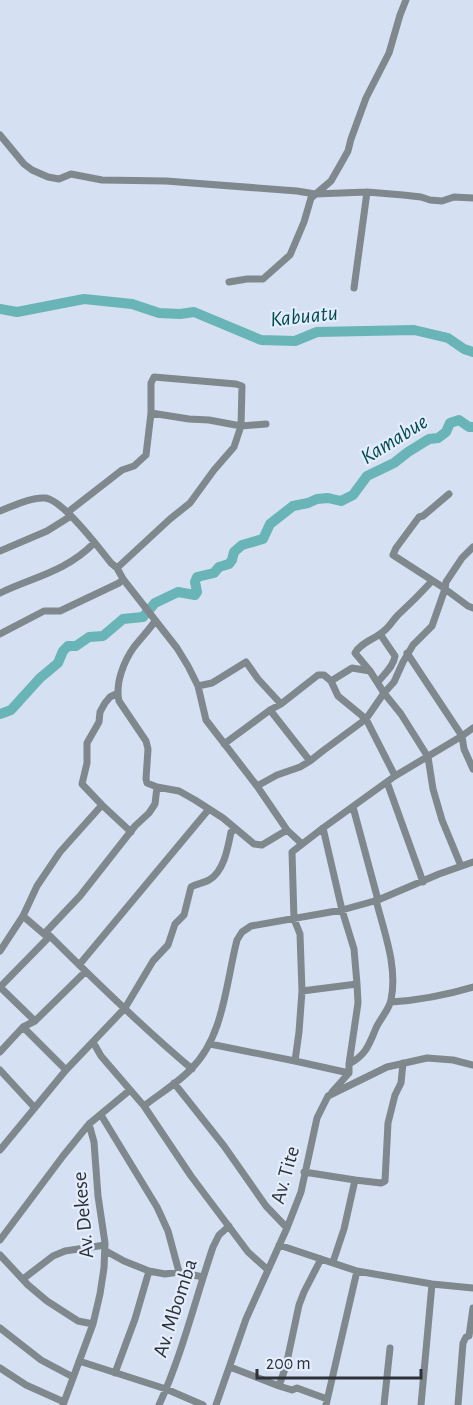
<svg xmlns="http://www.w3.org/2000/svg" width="473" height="1405" font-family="'Alegreya Sans',sans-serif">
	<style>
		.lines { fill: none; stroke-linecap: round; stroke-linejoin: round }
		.river { stroke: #68b4b6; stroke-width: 10 }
		.minor { stroke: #7f888d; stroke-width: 7 }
		.labels { text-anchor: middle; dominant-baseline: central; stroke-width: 4.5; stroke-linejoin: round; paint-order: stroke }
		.street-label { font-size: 21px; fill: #2d3138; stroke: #e4edfc }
		.water-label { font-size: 22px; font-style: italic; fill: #014b4d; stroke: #e4edfc }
	</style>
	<rect width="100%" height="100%" fill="#d5e0f2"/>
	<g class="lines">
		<path class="river" d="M0,309L17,312L84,299L132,304L159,313L180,314L194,312L261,340L295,341L317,332L414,330L448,338L464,349L473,352
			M0,714L11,710L40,678L58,663L63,651L68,646H76L89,637L103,636L123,619L143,617L155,603L178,592L195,595L197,592L195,582L197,577L214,573L219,567L229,564L232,560L234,552L242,545L263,539L270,524L293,506L308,503L317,499L328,498L341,501L353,495L367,476L394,463L408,452L429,439L438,438L446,432L450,423L459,420L469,427H473"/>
		<path class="minor" d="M0,135L24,164L32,170L48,177L59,179L71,174L102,180L166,181L297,191L315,194L367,192L403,195L421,197L430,200L442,201L454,197L473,198
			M229,282L247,279H263L290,255L304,222L311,198L331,181L343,160L348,151L351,139L366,98L389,53L400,15L406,0
			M354,288L367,192
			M151,413L189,419L209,420L241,426L266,424
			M449,494L423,516L419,517L396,548L393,555L441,586L468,606L473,608
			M0,511C13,506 31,497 45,498C62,499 100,549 111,563L117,568L123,579L177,648L188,666L198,686L206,720L257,786L287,830L302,844
			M68,512L122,470L134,466L146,455L151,413V383L154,377L236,384L242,386L241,426L234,447L214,470L190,503L170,519L117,568
			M0,551L47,531L71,516
			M432,581C421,593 410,604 398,615C393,620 390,626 385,630C376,639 361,642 355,653L370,671L384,693L401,714L428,757L433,789L442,820L461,866
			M0,593C34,577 67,571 94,543
			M0,634L44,611H60L119,583L123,579
			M407,653L462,736L464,749L473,769
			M331,681L338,696L366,719L395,776
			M378,682C384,674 394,666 395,656L380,634
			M198,686L212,683L246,662L258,679L281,704
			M118,693L110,697L105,703L100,712L99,722L87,743V763L82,784L102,805L131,832
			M270,710L310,761
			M224,744L270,710L281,704L318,675H324L331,681L352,668L370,671
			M387,782L423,882
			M257,786L277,775L300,767L310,761L324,750L366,719L384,693L394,682L403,662L413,645L432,626L445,589L446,582L462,558L473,547
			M157,787L179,791L195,800L223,818L254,844L262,845L287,830
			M353,807L378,900
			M323,828L342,910L354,949L357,984L358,1003L349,1064
			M23,916L44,934L50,936C96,982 142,1027 192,1069
			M44,934L80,896L135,826L149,813L155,804L157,787L147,783L146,779L148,749L146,741L119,701C115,683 124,661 134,647C141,638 149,630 155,621
			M0,951L23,916L37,886L60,852L102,805
			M79,965L209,809
			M0,987L50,936
			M0,987L35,1021
			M302,991L357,984
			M391,1002C420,1000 446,995 473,987
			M23,1027L66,1070
			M93,1042L101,1056L144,1106L191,1176L248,1252L268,1270
			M210,1044L295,1061
			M0,1052L23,1027L35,1021L85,972
			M0,1070L34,1107
			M349,1073L295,1061L299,1032L302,991L300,934L294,919L292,852L323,828L395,776L462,736L473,728
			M174,1083L224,1146L266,1206L287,1228
			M332,1092L349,1073V1064C366,1055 369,1045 376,1028C380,1019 389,1010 391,1000C398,967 384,932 376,900
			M144,1106C159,1094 178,1083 191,1069C224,1037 226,982 237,940L242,932L251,926L342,910L378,900L439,874L473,862
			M101,1115L157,1207L168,1231L179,1272
			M0,1150L66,1070L125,1008L153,961L168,945L175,924L184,915L191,887C196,884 203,883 209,880C224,872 228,847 231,832L236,829
			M304,1172L355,1180L344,1229L333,1262
			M355,1180L381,1183L385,1181L388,1123L395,1095L401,1083L403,1063
			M0,1240L63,1156L89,1124L130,1090
			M279,1245L357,1271L432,1284L473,1288
			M106,1251L124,1261L149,1271L165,1274L179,1272L203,1277
			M0,1255L28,1285L47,1301L78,1321L93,1324
			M23,1279L53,1256L65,1251L105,1245
			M0,1328L41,1360L73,1377
			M79,1361L166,1389L203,1405
			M230,1367L279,1386L292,1390L297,1388L327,1399
			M0,1368L26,1385L64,1402
			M115,1373L135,1319L149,1271
			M279,1386L286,1366L299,1305L304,1292L321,1259
			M63,1405L93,1324L100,1294L104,1268L105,1243L98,1196L94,1142L89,1124
			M159,1405C182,1355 195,1300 213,1247L219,1235L229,1226
			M216,1405L246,1319L287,1228L301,1192L317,1118L328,1096L387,1067L427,1058L453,1060L473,1065
			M326,1405L357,1271
			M384,1405L390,1348
			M421,1405L432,1284
			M458,1405L463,1343L466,1337L469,1336L473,1308"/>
	</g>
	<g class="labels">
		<g class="street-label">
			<text transform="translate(285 1175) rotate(-74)">Av. Tite</text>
			<text transform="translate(83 1215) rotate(-95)">Av. Dekese</text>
			<text transform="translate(175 1308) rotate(-72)">Av. Mbomba</text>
		</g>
		<g class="water-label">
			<text transform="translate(304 316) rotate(-6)">Kabuatu</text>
			<text transform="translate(394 439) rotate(-32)">Kamabue</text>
		</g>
	</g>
	<path d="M257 1369v9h164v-9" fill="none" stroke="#2d3138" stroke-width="3"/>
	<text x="266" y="1369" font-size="18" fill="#2d3138" stroke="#e4edfc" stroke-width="4.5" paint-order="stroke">200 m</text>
</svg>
